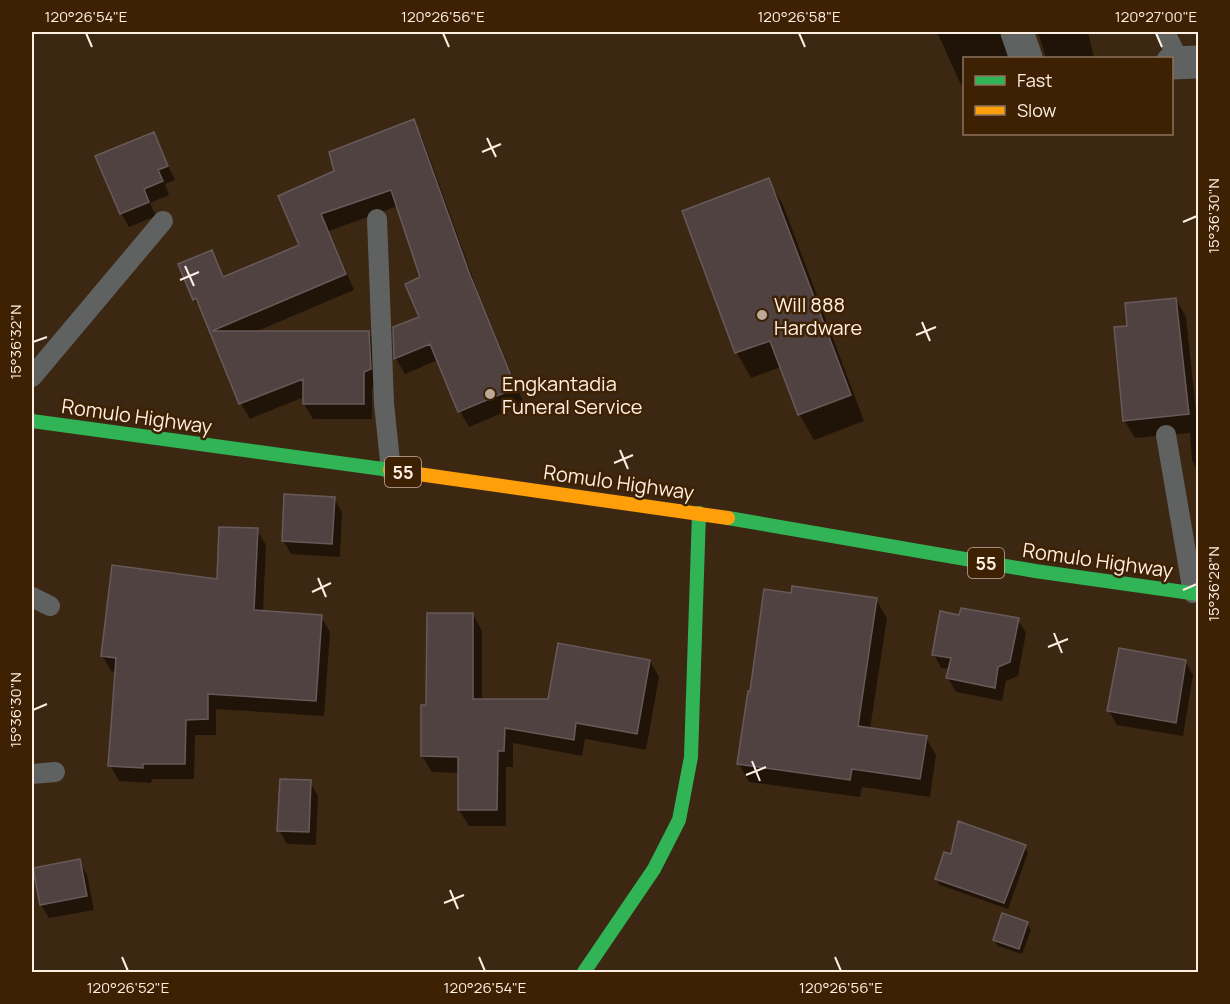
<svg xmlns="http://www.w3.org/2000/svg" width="1230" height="1004" font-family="Manrope,sans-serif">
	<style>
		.shadow { fill: #0007 }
		.building { fill: #4f4240; stroke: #675a5a; stroke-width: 1.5 }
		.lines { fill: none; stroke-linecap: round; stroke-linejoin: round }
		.lane { stroke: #606261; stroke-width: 20 }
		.street { stroke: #606261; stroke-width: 33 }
		.fast { stroke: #30b455; stroke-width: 14 }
		.slow { stroke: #ff9f0a; stroke-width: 14 }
		.ticks { fill: none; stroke: #feefe2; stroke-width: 2 }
		.poi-dot { fill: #baa999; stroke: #3e2103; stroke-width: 2 }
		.labels { text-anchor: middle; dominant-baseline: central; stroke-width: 5; stroke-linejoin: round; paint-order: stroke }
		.shield { fill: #3e2103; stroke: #c4b19f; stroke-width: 1.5 }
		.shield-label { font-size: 18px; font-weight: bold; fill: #feefe2 }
		.poi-label { font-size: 20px; fill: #feefe2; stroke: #3e2103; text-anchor: start }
		.street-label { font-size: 20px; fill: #feefe2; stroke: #3e2103 }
		.neatline { fill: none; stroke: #feefe2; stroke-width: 2 }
		.ticks-label { font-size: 15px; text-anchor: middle; fill: #feefe2 }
	</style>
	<rect width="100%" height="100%" fill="#3c2712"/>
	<path class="shadow" d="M937,32H1008L1004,41L1008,58H964V83L961,85Z
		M1038,32H1088L1094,58H1046Z
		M413,121L422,137L478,292L524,404L469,427L460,411L438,360L405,374L396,359L395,328L421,317L422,278L398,206L329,231L354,290L255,332H368L378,348L379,385L372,388V419H313L304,404V397L250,419L241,404L204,314L194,299L211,252L224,278L301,246L336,172Z
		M153,133L175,180L165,184L169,195L150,203L156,216L129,227L121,213Z
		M768,180L783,205L864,421L814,440L799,414L781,367L751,378L737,353L684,211Z
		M1176,299L1186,317L1197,421H1198V490L1197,470L1192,460L1190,433L1135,438L1124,420L1129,327Z
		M334,498L342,512L340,557L291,554L283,540Z
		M257,530L266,545L263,612L321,616L330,632L324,716L216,709V735H195L194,779H152L151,783L119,781L110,765L116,672L111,671L102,655L219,581Z
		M792,595L876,600L887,618L870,729L926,738L936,755L930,797L862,787L860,797L749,782L739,764L751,693Z
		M473,614L482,631V700H549L650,661L659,677L646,750L585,739L582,756L513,743V767H506V826H469L459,810V773L432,772L422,756L427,707Z
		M961,617L1018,620L1026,633L1018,676L1006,681L1002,701L956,692L948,678L950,669L941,668L934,654Z
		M1185,661L1193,675L1183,736L1117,725L1109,711Z
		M310,782L318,796L316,845L287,844L279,830Z
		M1025,846L1028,853L1008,909L940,885L936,878L952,856Z
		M79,861L87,875L94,910L49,918L41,905L35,870Z
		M1027,923L1031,930L1022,954L998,946L994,940Z"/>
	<path class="building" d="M414,119L470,275L516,388L458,412L430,344L394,359L393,327L419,317L405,284L420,277L391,190L321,214L346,274L212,331H369L371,369L364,372V404H303V379L239,404L196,298L193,300L178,264L212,250L223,277L299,245L278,196L334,171L329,152Z
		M154,132L168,166L158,170L163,181L144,189L149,202L120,214L95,156Z
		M769,178L851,395L798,415L770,341L735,353L682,211Z
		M1176,298L1189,414L1123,421L1114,327L1127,326L1125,303Z
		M284,494L335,497L332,544L282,541Z
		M219,527L258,528L254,610L322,615L316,701L208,694V719L186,720L185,764H143V768L108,766L116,658L101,656L112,565L217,579Z
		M792,586L877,598L858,726L927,736L920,779L852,769L850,780L737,764L748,691H750L764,589L791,593Z
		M961,608L1019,618L1010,662L998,667L995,688L946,678L951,658L932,655L940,611L959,615Z
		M427,613H473V699H548L558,643L650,660L637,734L576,723L574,740L505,728L504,751H498L497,810H458V757L421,756V705H426Z
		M1119,648L1186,660L1176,723L1107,711Z
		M280,779L311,780L309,832L277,831Z
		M958,821L1026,845L1004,903L935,879L944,852L951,854Z
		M80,859L87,896L40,905L33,868Z
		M1002,913L1028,922L1019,949L993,940Z"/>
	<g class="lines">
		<path class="lane" d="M1165,32L1180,63
			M377,219L384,403L391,471
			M32,377L163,221
			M1166,435L1193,593
			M32,597L50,606
			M32,774L55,772"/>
		<path class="street" d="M1017,32L1026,58
			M1172,63L1198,62"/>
		<path class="fast" d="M32,421L390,470
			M728,518L1035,571L1198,594
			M584,972L654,869L679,820L691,757L699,513"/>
		<path class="slow" d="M390,470L728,518"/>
	</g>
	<path class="ticks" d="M86,33L92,47M443,33L449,47M799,33L805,47M1156,33L1162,47M487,138L496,157M482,152L501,144M1183,222L1197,216M185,266L194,286M180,280L199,272M922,322L930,341M916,335L936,327M33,342L47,337M620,450L628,469M614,463L633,455M318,578L326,597M1183,590L1197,584M312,592L331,583M1054,633L1062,653M1048,647L1068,639M33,710L47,704M752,761L760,781M746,775L766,767M450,890L458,909M444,903L464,895M122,957L128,971M479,957L485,971M835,957L841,971"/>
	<g class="poi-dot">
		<circle cx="762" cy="315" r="6"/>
		<circle cx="490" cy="394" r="6"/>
	</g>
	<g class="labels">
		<g class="shield">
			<rect x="385" y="457" width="36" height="30" rx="4.5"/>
			<rect x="968" y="548" width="36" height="30" rx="4.5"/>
		</g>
		<g class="shield-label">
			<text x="403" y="472">55</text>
			<text x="986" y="563">55</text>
		</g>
		<g class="poi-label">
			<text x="774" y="304">Will 888<tspan x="774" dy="23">Hardware</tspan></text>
			<text x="502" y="383">Engkantadia<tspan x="502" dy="23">Funeral Service</tspan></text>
		</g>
		<g class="street-label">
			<text transform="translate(137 416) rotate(8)">Romulo Highway</text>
			<text transform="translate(619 482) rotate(8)">Romulo Highway</text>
			<text transform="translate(1098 560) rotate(8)">Romulo Highway</text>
		</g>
	</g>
	<rect width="1230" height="1004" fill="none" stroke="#3e2103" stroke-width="66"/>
	<rect x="963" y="57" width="210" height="78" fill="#3e2103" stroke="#8b735c" stroke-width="1.5"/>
	<rect x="975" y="76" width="30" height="9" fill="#30b455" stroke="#8b735c" stroke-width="1.5"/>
	<text x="1017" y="87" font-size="18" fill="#feefe2">Fast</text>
	<rect x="975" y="106" width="30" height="9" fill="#ff9f0a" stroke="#8b735c" stroke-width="1.5"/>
	<text x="1017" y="117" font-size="18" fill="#feefe2">Slow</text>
	<rect x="33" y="33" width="1164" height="938" class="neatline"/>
	<g class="ticks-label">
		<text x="86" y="22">120°26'54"E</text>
		<text x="443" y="22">120°26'56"E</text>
		<text x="799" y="22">120°26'58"E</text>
		<text x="1156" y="22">120°27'00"E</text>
		<text transform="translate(1214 216) rotate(-90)" y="5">15°36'30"N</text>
		<text transform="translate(16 342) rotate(-90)" y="5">15°36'32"N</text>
		<text transform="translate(1214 584) rotate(-90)" y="5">15°36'28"N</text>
		<text transform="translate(16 710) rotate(-90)" y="5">15°36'30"N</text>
		<text x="128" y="993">120°26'52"E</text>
		<text x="485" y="993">120°26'54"E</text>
		<text x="841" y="993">120°26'56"E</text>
	</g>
</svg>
